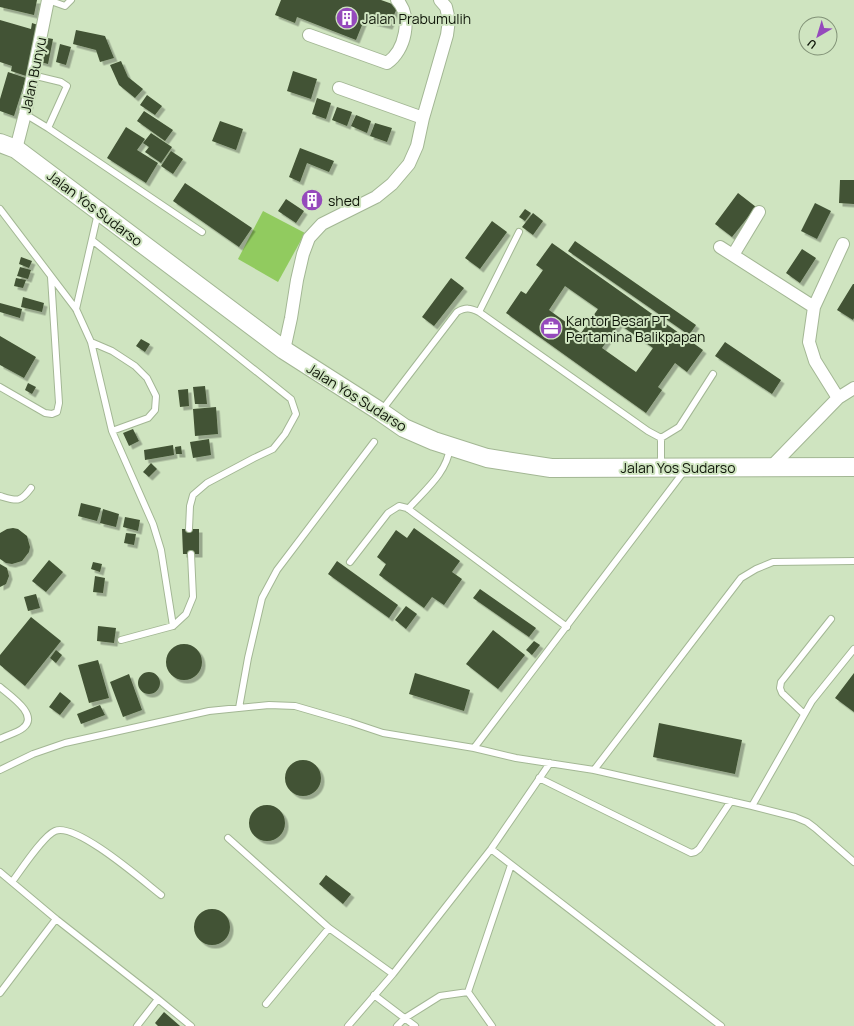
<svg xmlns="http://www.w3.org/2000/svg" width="854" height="1026" font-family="Manrope,sans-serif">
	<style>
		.pitch { fill: #91cb5f }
		.building { fill: #425334; fill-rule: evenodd; filter: url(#shadow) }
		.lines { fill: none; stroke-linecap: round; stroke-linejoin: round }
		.lane-casing { stroke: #a3b794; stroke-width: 8 }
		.street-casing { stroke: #a3b794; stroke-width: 14 }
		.secondary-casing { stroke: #a3b794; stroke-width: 20 }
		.lane { stroke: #fff; stroke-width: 6 }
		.street { stroke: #fff; stroke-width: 12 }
		.secondary { stroke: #fff; stroke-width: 18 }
		.labels { text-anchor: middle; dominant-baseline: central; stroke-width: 4; stroke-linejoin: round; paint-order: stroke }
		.poi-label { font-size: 14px; fill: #0f1609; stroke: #cfe4c0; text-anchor: start }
		.street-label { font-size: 14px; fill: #0f1609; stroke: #cfe4c0 }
	</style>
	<defs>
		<filter id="shadow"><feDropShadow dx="3.5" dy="3.5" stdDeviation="0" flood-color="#0004"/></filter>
	</defs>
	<rect width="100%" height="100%" fill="#cfe4c0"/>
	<path class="pitch" d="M263,211L305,233L278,282L238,259Z"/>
	<path class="building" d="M0,0H37L34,15L0,7Z
		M281,0H381L398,6L389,26L364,20L356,40L297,17L295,23L275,15Z
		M0,20L31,29L32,23L41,26L26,76L11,71L12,66L0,62Z
		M76,30L105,36L114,58L100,62L96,50L73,44Z
		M42,37L53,39L48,64L37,61Z
		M60,44L71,47L66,65L56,62Z
		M121,61L128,77L143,89L135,98L119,85L110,65Z
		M293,71L317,79L311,99L287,91Z
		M8,72L26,78L14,116L0,111V99Z
		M147,95L162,106L155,115L140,105Z
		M317,98L331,103L326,119L312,114Z
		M337,107L352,112L347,126L332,120Z
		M144,111L173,130L165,141L137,121Z
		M356,115L371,121L367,133L351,126Z
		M220,121L243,129L236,150L212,141Z
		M375,123L392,128L387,142L370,136Z
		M126,127L145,139L137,150L158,163L146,183L107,158Z
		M151,133L172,147L161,163L145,152L149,147L143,143Z
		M300,148L334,161L329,172L307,163L300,182L289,177Z
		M171,151L183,159L173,174L161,166Z
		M840,180H854V204L839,203Z
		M185,183L252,228L239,247L173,201Z
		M313,193L318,197L310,207L305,204Z
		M738,193L756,207L732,237L715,224Z
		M286,199L304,211L296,223L278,211Z
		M815,203L831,211L817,239L801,231Z
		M525,209L531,213L525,221L519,217Z
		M533,213L543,221L533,235L522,227Z
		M492,221L507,232L480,269L465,258Z
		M575,241L696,325L689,335L568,251Z
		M552,243L703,350L687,372L675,363L658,387L662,390L646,413L506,313L521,291L526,294L543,270L536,265ZM565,286L598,309L581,333L549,310ZM619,324L653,348L636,372L602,348Z
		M802,249L816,258L800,283L786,273Z
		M21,257L32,261L29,268L19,264Z
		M20,267L31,270L28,279L17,276Z
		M16,278L26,280L23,288L14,286Z
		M451,278L464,288L434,326L422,317Z
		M853,284H854V318L853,320L837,310Z
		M23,297L44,303L42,312L21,307Z
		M0,303L22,309L20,318L0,312Z
		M0,336L36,357L24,378L0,365Z
		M141,339L150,344L145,352L136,346Z
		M725,342L781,380L772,394L715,356Z
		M28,383L36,387L32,394L25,390Z
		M205,386L207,404H195L193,387Z
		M188,389L189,406L180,407L178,390Z
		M216,407L218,434L195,436L193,409Z
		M133,429L139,441L129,446L123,433Z
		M209,439L211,455L193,458L190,442Z
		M173,445L174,455L145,460L144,450Z
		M181,446L182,454H176L175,447Z
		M151,463L157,469L149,477L143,472Z
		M81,503L101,508L97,521L78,516Z
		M103,509L119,514L116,527L100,523Z
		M125,517L140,520L138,531L123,527Z
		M13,528L18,529L27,536L30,547L29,552L22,561L12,564L6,563L0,559V533L7,529Z
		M414,528L460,561L452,572L462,579L444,605L432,597L424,608L379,575L386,564L377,557L396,530L407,538Z
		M182,529H199V554H183Z
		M126,533L136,534L134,545L124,543Z
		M49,560L63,572L46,592L32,581Z
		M337,561L398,605L389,618L328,574Z
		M93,562L102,564L100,572L91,569Z
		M0,564L7,568L9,576L6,584L0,587Z
		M95,576L105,578L103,593L93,592Z
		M480,589L536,628L529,637L473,598Z
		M36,594L40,608L28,611L24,597Z
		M406,606L417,614L406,629L395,620Z
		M31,617L61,641L25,686L0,665V655Z
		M98,626L116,628L114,643L97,641Z
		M493,630L525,655L498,689L466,664Z
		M534,641L540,645L532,655L526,650Z
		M166 662a18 18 0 1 1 36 0a18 18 0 1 1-36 0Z
		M56,650L62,655L56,663L50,658Z
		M98,660L109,698L89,703L78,665Z
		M138 683a11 11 0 1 1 22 0a11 11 0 1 1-22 0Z
		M415,673L470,690L464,711L409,694Z
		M854,673V712L835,698Z
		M129,674L142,710L123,717L110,682Z
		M60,692L71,701L60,715L49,707Z
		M100,705L105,715L81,724L77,714Z
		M659,723L742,740L735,774L653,757Z
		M285 778a18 18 0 1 1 36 0a18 18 0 1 1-36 0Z
		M249 823a18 18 0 1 1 36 0a18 18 0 1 1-36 0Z
		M326,875L351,894L343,904L319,884Z
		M194 927a18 18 0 1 1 36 0a18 18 0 1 1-36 0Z
		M164,1012L180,1026H158L155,1023Z"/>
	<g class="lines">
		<g class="lane-casing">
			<path id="lane" d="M48,0L65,6L71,0
				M32,75L61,82L67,86L48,128
				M25,114L48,128L202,232
				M0,209L76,309L91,342L112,431L153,524L161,550L173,626
				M92,240L291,399L296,414L285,434L273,449L254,458L207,483L193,495L190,506L189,529
				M76,309L98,213
				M479,312L519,232
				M91,342L112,351L135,366L147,378L156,396L155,410L148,418L112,431
				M0,387L45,413L52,414L57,412L59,403L51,277
				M382,410L457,312C466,307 470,308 479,312L648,431L661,438
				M661,438L679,427L713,374
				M661,438V466
				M0,496C17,501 20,503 31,488
				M408,509C425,490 447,473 450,447
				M350,562L388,513L399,506L407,508L567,627
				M121,640L173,626L186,614L193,597L191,554
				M0,687C9,695 40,715 23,728C17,733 7,735 0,739
				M239,708L248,658L262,598L277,570L374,442
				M804,714L782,693L780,688L781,682L831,619
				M474,748L685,470
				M0,770L33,754L65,743L209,711L269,705L295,706L350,722L383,733L474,748L516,758L594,770L752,806L795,817L807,822L815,828L854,862
				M594,770L741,578L756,569L773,562L854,561
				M539,778L691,853L695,852L699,849L731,801
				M752,806L812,701L854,649
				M228,838L329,928L393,974
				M491,849L721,1026
				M0,872L56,919L158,999L191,1026
				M12,882C21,870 43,836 55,831C76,822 143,881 161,895
				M0,993L56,919
				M374,995L415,1026
				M266,1004L329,928
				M137,1026L158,999
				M348,1026L393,974L491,849L550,763
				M397,1026L405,1018L440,996L468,992
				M492,1026L468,992L511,865"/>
		</g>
		<g class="street-casing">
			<path id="street" d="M309,35L387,63C405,51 413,17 397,0
				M339,88L423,118
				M16,149L25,114L48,0
				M720,247L814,307
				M733,255L759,212
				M284,350L291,318L297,280L303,254L309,238L322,224L376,197L392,184L409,164L417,146L423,118L447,35L449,20L446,7L440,0
				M838,398L815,361L809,342L814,307L843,244
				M771,467L838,398L854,388"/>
		</g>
		<g class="secondary-casing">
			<path id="secondary" d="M0,143L16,149L284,350L381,412L404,428L434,441L487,458L551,468L854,467"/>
		</g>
		<use href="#lane" class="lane"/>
		<use href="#street" class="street"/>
		<use href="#secondary" class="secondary"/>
	</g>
	<defs>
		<g id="building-disc" transform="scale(1.15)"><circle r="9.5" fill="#954abc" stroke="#cfe4c0"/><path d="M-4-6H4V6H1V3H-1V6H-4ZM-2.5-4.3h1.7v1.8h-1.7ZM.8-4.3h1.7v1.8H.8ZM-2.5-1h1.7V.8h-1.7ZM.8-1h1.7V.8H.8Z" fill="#fff"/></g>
		<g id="office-disc" transform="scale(1.15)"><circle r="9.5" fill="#954abc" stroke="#cfe4c0"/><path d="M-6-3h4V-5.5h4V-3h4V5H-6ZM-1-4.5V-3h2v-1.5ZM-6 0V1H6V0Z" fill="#fff"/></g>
	</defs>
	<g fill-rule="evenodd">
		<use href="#building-disc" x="347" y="18"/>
		<use href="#building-disc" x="312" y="200"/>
		<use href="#office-disc" x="551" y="328"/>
	</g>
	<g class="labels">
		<g class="poi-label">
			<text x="362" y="18">Jalan Prabumulih</text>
			<text x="328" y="200">shed</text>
			<text x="566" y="320">Kantor Besar PT<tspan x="566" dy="16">Pertamina Balikpapan</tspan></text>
		</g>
		<g class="street-label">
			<text transform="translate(33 75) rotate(-78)">Jalan Bunyu</text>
			<text transform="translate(95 208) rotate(37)">Jalan Yos Sudarso</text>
			<text transform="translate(357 397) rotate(32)">Jalan Yos Sudarso</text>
			<text x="678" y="467">Jalan Yos Sudarso</text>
		</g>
	</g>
	<g transform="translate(818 36) rotate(218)"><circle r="19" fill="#cfe4c0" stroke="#829277"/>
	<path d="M0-3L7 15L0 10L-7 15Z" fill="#954abc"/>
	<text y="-6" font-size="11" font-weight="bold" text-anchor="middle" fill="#0f1609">U</text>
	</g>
</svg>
